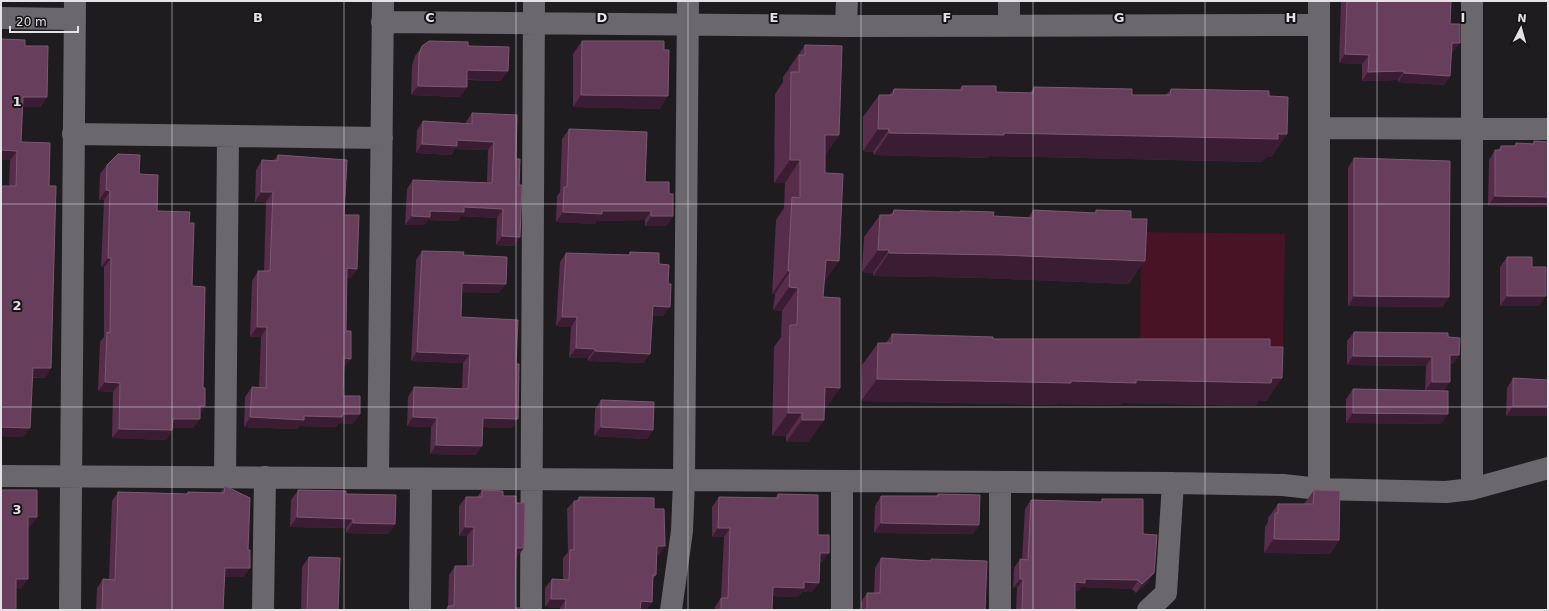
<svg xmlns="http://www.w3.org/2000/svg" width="1549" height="611" font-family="'DejaVu Sans',sans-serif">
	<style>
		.green { fill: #481325 }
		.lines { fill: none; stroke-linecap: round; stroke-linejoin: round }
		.minor { stroke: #6a686c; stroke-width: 22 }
		.wall { fill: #582c4b }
		.shaded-wall { fill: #3b1d33 }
		.building { fill: #673f5c; stroke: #7b5971 }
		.grid { fill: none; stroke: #e3e2e4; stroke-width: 1; stroke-opacity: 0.55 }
		.grid-label { font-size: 13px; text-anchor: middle; font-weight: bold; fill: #e3e2e4; stroke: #151316; stroke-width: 4; stroke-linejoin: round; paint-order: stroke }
	</style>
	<rect width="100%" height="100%" fill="#1e1c1f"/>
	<path class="green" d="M1141,232L1285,234L1283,349L1140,347Z"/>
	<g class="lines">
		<path class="minor" d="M1319,1V489
			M1,18L74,19
			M382,22L846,26L1318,25
			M1009,25V1
			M846,26L847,1
			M1319,128L1548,129
			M73,134L382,138
			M1,476L1173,483L1283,485L1319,489L1446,492L1472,489L1548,468
			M225,477L228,137
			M378,478L383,1
			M1472,489V1
			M70,610L75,1
			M263,610L265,477
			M420,610L421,479
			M531,610L534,1
			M671,610L682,531L684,481L688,1
			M842,610V482
			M1000,610V483
			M1148,610L1166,593L1173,483"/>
	</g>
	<path class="wall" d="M1341,1H1451L1450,24L1453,52H1451L1450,76L1444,85L1398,82V80L1362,81V64L1339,63Z
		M1,39L25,46L47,97L40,107H22L21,142L49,186L51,368L45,378H33L23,437L1,436V186H9L10,160H1Z
		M582,41L660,109L573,107V54Z
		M805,45L839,135L825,155V173L839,261L824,282L823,297L840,388L824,410V420L808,442H786V436H772L774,347L781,337L782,311L773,310L775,294H772L776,220L784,208L785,183H774L775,94L783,82V77L789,69V68Z
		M422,46H468L501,81L467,80L460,97L411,95L412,65L415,56Z
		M962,86L996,92L1030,93L1034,87L1132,95H1166L1171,89L1269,96L1287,134L1271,157H1266L1262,162L989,156L988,158L874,155L873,152L863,151V117L879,95H889L894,89L959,90Z
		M472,113L516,159L514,246L496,245L497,218L461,216L458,221L428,220L424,225H405L407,189L413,180L487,183L488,150L455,149L451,155L416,153L417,130L423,121L466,123V122Z
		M569,129L645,182L669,194L673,216L666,226H645V220L597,221L595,224L556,222L557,196L560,192L562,139Z
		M1534,141L1548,142V207L1488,206L1489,160L1495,150H1498L1501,146H1514L1516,143L1532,144Z
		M278,155L344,215L357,269L350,278H347L343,396L353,424L338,423L336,427L299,426L297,429L244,427L245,397L252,387H259L261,337H250L252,281L258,271H264L266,202H255L256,170L262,160L273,161Z
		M1354,158L1449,297L1442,307L1348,306V168Z
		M107,165L139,174L157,211L189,223L192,286L200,414L193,428H173L172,430L166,440L112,438L113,392L98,391L100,342L104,337V267H101L104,200H99L100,174Z
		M894,210L960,212V211L993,216L1028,218L1033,210L1094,213L1096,210L1129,284L985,278L873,276V273L862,272L864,237L880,215H890Z
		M422,251L463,255L499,293L462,292L461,317L512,428L483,427L476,455L430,454L431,427L407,426L408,397L414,387L462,389L463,363L411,361L416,260Z
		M630,252L659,264L663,316H652L650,354L643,363L588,361V358H569L571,327L556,326L560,262L566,253L628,255Z
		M1507,257L1532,267L1539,306H1500V267Z
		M1354,332L1448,337L1459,355L1453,364H1450L1444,391L1441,424L1346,423V399L1353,389L1425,391L1426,366L1347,365V341Z
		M892,334L993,339L1270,347L1282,378L1266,401L1259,400L1255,406L1122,403L1120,405L1057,404L1056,405L861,401L862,365L878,343H886Z
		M1513,378L1548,380L1506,416L1507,388Z
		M601,400L653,430L647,439L594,436L595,409Z
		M225,486L248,550L250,568L243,577H225L223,610H96L97,588L103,579H109L112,501L118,492L186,494L188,492L220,493Z
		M298,490L346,494L395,524L388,534L346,533V528L290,527L291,500Z
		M482,490L503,496L516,503L517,557H516L515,608L523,610H445L448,607L449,575L455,566H467V536H459V506L466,497H477Z
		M1314,490L1339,540L1330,554L1264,553L1265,527L1268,522V518L1278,504H1304Z
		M778,494L818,535L822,562H820L812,592H802L798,597L772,596V610H715V607L721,598L724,537H712V507L719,497L775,498Z
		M938,494L979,525L973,534L874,533L875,506L881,496H936Z
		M579,497L654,509L665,546L659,555H656V575L653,579L652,602L646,610H560V608L545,607V588L552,579L563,580V558L568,552L567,509L574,501H576Z
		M1102,499L1143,534L1148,582L1136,593L1132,589L1081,587L1079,591H1075V610H1016L1017,588H1013L1014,568L1020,559H1022L1025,509L1031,500L1100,502Z
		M309,557L338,610H301L302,567Z
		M881,558L930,561L931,559L985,610H861V602L867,593H874L875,568Z"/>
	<path class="shaded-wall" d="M1452,43H1460L1453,52H1445Z
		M1345,54L1369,55L1362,64L1339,63Z
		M467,70L508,71L501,81L460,79Z
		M1404,71L1398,80L1362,81L1368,72Z
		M1404,73L1450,76L1444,85L1398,82Z
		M418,86L467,87L460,97L411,95Z
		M581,95L668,96L660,109L573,107Z
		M23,97H47L40,107H16Z
		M878,129H889L873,152L863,151Z
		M889,133L1278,134H1287L1271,157H1266L1262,162L989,156L988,158L874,155Z
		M825,135H839L824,158Z
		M457,140L494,142L488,150L455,149L451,155L416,153L422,144Z
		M1,150L17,151L10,160H1Z
		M790,160H800L785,183H774Z
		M106,190L110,191L104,200H99Z
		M261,192H273L266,202H255Z
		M1495,196L1548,197V207L1488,206Z
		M464,207L503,209L497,218L461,216L458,221L428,220L424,225H405L412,216L430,211Z
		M602,211H651L645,220L597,221L595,224L556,222L563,212Z
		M651,216H673L666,226H645Z
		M502,236L520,237L514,246L496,245Z
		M878,250H889L873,273L862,272Z
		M889,253L1001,255L1145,261L1129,284L985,278L873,276Z
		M108,258H111L104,267H101Z
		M826,260L839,261L823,283Z
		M347,268L357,269L350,278H340Z
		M788,271H790L775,294H772Z
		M462,283L506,284L499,293L456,292Z
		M789,287L798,288L782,311L773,310Z
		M1354,296L1449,297L1442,307L1348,306Z
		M1507,296H1546L1539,306H1500Z
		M653,306L670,307L663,316H646Z
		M562,317H577L571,327L556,326Z
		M257,327H267L261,337H250Z
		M576,348L595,349L588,358H569Z
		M595,351L650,354L643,363L588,361Z
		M417,352L470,354L463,363L411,361Z
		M1450,355H1459L1453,364H1444Z
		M1353,356L1432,357L1426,366L1347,365Z
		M344,358L351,359L344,368Z
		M33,368H51L45,378L26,377Z
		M1272,378H1282L1266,401L1259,400L1255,406L1122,403L1120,405L1057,404L1056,405L861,401L877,379L1071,381Z
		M105,382L120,383L113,392L98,391Z
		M1432,382H1450L1444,391H1425Z
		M825,387L840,388L824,411Z
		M200,406H205L199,416Z
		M1513,406H1548V416H1506Z
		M788,413H802L786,436H772Z
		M1353,413L1448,414L1441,424L1346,423Z
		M343,414H360L353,424L338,423L336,427L299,426L297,429L244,427L250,417L304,416Z
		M413,417L437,418L431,427L407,426Z
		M483,418L518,419L512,428L477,427Z
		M173,419H200L193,428H166Z
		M802,420H824L808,442H786Z
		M1,427L30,428L23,437L1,436Z
		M601,427L653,430L647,439L594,436Z
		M119,429L172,430L166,440L112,438Z
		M436,445L482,446L476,455L430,454Z
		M28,517H37L30,527H22Z
		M297,517L353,519L346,528L290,527Z
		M353,523L395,524L388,534L346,533Z
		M881,523L979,525L973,534L874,533Z
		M465,527H474L467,536H459Z
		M718,528H730L724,537H712Z
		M1274,539L1339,540L1330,554L1264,553Z
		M657,546H665L659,555L650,554Z
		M516,548H524L517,557H510Z
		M820,553H829L822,562H813Z
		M225,568H250L243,577H219Z
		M1154,573L1148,582L1136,593L1142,584Z
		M16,579H28L21,589L10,588Z
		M1020,579H1023L1017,588H1013Z
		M1085,579L1138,580L1132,589L1081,587L1079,591H1069L1075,582Z
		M804,582L819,583L812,592H802L798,597L766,596L773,587Z
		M551,599H566L560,608L545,607Z
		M641,601L652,602L646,610H635Z"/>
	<path class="building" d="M1347,1H1451L1450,24H1460V43H1452L1450,76L1404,73V71L1368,72L1369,55L1345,54Z
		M1,39L25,40V46H48L47,97H23L21,142L50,143L49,186H56L51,368H33L30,428L1,427V186H16L17,151L1,150Z
		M429,41L468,42V46L509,47L508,71L467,70V87L418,86L419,55L422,46Z
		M582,41H664V50H669L668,96L581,95Z
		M805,45L842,46L839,135H825V173L843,174L839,261L826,260L823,297L840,298V388L825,387L824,420H802V413H788L790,325H797L798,288L789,287L790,271H788L792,197L800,198V160H790L791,72H799V55H805Z
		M962,86H996V92L1033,93L1034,87L1132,89V95H1170L1171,89L1269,91V96L1288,97L1287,134H1278V139L1004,133V135L889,133V129H878L879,95H893L894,89L962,90Z
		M472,113L517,115L516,159H520L519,185H522L520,237L502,236L503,209L464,207V212L430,211V217L412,216L413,180L492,183L494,142L457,140V146L422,144L423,121L472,124Z
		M569,129L647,132L645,182H669V194H673V216H651V211H602V214L563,212L564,187H567Z
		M1534,141L1548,142V197L1495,196V150H1501V146H1516V143L1534,144Z
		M118,154L140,155L139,174L158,175L157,211L190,212L189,223H194L192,286L205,287L203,388H205V406H200V419H173L172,430L119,429L120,383L105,382L107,332L110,333L111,258H108L110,191L106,190L107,165Z
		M278,155L347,160L344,215H359L357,269L347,268L346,331H351V359L344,358L343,396H360V414H343L342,417L304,416V420L250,417L252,387L266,388L267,327H257L258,271H270L273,192H261L262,160L278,161Z
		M1354,158L1450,161L1449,297L1354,296Z
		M894,210L960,212V211L994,212L993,216L1033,218V210L1096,213V210L1131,211V219H1147L1145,261L1001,255L889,253V250H878L880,215H893Z
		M422,251L464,252L463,255L507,257L506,284L462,283L461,317L518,320L516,364H519L518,419L483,418L482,446L436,445L437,418L413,417L414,387L468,389L470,354L417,352Z
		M630,252L659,253V264L669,265L668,284H671L670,307L653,306L650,354L595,351V349L576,348L577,317H562L566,253L630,255Z
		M1507,257H1532V267H1546V296H1507Z
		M1354,332L1448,333V337L1460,338L1459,355H1450V382H1432V357L1353,356Z
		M892,334L993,337V339H1270V347H1283L1282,378H1272L1271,383L1136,380V383L1071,381V383L877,379L878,343H892Z
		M1513,378L1548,380V406H1513Z
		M1353,389L1448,391V414L1353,413Z
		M601,400L654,402L653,430L601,427Z
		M225,486L250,498L248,550H250V568H225L223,610H102L103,579L115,580L118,492L188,494V492L224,493Z
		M1,490H37V517H28V579H16V610H1Z
		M298,490L346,491V494L396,495L395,524L353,523V519L297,517Z
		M482,490L503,491V496H516V503H525L524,548H516L515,608H523V610H448V606H454L455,566H473L474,527H465L466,497H482Z
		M1314,490L1340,491L1339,540L1274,539L1275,513H1278V504H1313Z
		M778,494L818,495V535H829V553H820L819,583L804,582V588L773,587L772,610H721V598H728L730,528H718L719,497L778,498Z
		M938,494L980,495L979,525L881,523V496H938Z
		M579,497L654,498V509H664L665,546H657L656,575H653L652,602L641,601L640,610H565L566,599H551L552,579L569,580L570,550H574V501H579Z
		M1102,499H1143V534L1157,535L1154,573L1142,584L1138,580L1085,579V583L1075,582V610H1022L1023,579H1020V559L1028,560L1031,500L1102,502Z
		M309,557L340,558L338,610H307Z
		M881,558L931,561V559L987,561L985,610H867V593H880Z"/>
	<path class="grid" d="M172,1V610M344,1V610M516,1V610M688,1V610M861,1V610M1033,1V610M1205,1V610M1377,1V610M1,204H1548M1,407H1548"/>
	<g class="grid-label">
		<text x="258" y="22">B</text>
		<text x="430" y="22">C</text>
		<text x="602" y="22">D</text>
		<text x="774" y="22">E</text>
		<text x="947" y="22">F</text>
		<text x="1119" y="22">G</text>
		<text x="1291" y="22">H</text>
		<text x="1463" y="22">I</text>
		<text x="17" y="106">1</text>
		<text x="17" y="310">2</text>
		<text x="17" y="514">3</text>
	</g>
	<rect width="1549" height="611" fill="none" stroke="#e3e2e4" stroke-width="4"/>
	<g transform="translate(1521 28) rotate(6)" stroke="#151316" stroke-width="3" paint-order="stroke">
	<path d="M0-3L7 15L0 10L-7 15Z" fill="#e3e2e4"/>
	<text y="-6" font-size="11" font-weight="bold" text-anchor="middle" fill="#e3e2e4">N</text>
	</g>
	<path d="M10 26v6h68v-6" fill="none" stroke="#e3e2e4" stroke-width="2"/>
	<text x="16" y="26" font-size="12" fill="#e3e2e4" stroke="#151316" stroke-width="3" paint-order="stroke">20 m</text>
</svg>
